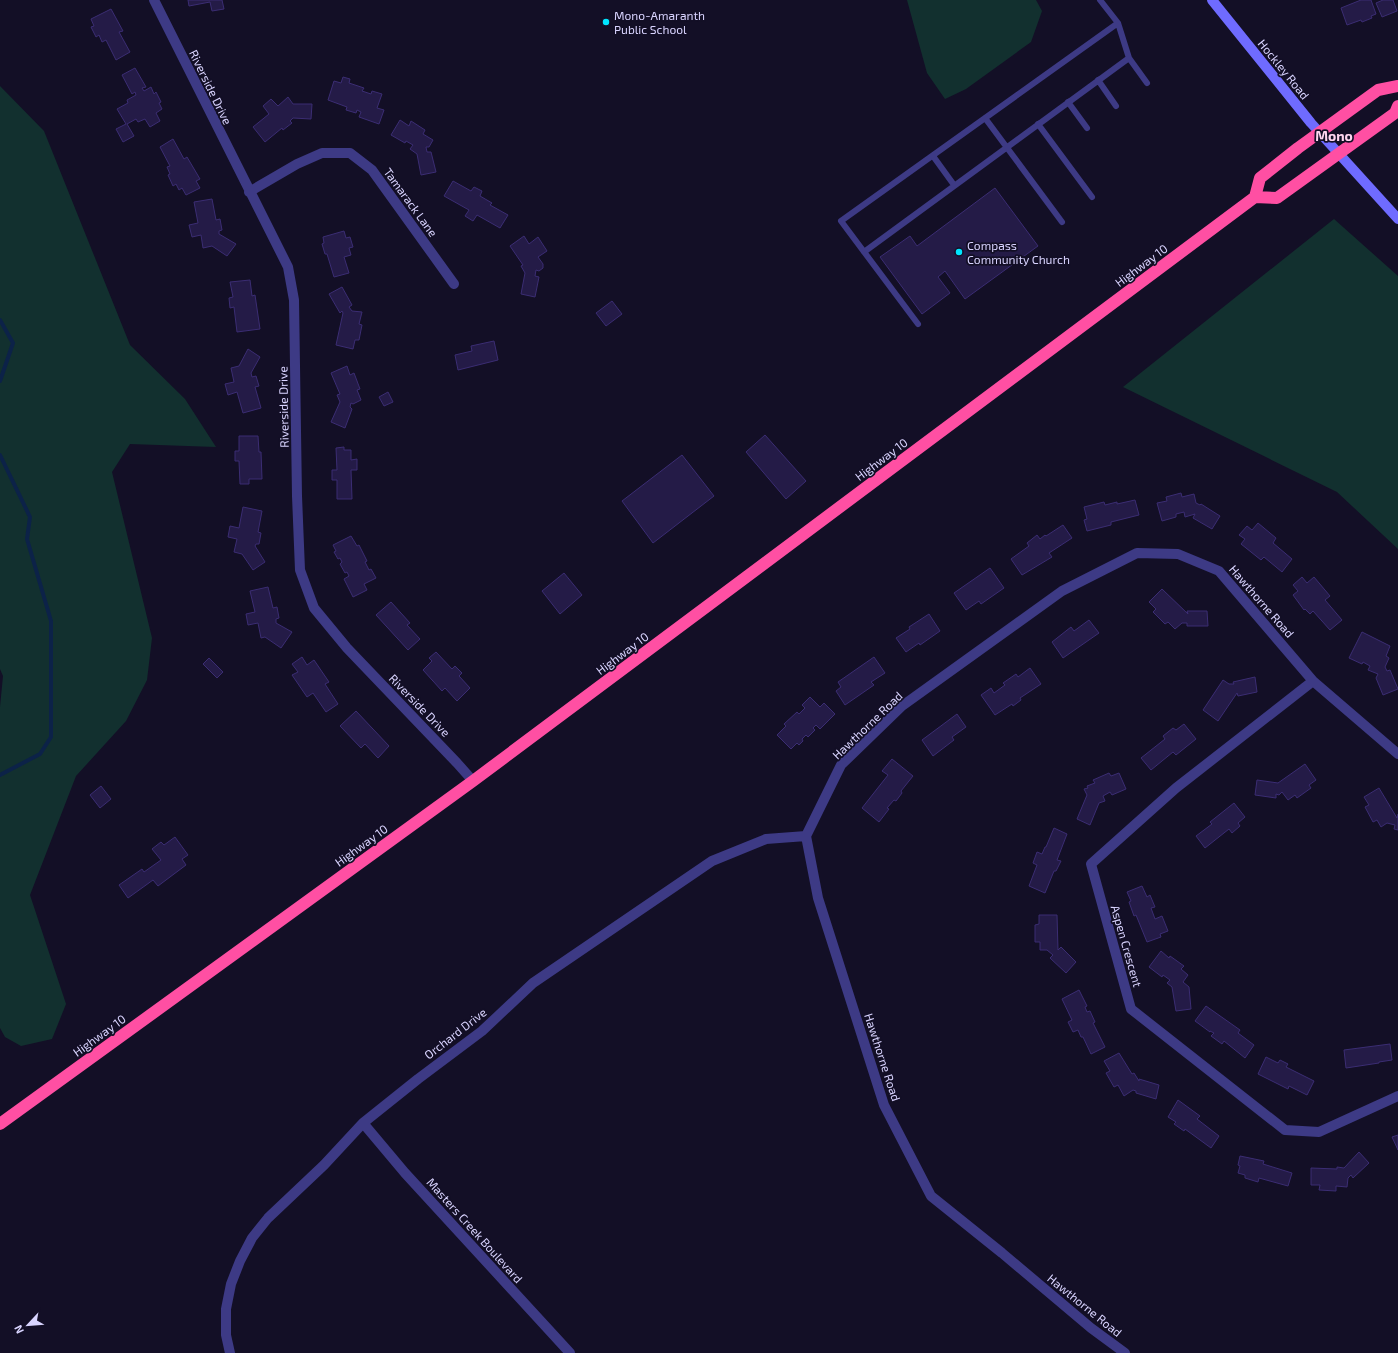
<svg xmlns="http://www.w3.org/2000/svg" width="1398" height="1353" font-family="'Exo 2',sans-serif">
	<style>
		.green { fill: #12302f }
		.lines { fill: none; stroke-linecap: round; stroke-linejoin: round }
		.stream { stroke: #0c2248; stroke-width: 4 }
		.building { fill: #241b47; stroke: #3b2d73 }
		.lane { stroke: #3d3a85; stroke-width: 6 }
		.street { stroke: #3d3a85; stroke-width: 10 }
		.secondary { stroke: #6f6bff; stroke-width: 10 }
		.highway { stroke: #ff4fa3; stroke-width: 12 }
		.poi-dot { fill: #00e5ff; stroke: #130f26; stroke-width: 1.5 }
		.labels { text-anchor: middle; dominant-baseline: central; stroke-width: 3.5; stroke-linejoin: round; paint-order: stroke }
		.poi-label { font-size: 12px; fill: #d9d4ff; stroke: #130f26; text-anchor: start }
		.street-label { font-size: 12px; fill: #d9d4ff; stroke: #130f26 }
		.quarter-label { font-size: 14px; font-weight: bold; fill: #ffd6f0; stroke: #130f26 }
	</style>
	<rect width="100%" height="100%" fill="#130f26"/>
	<path class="green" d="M907,0H1036L1042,11L1031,42L966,89L945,99L927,73Z
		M0,86L44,131L130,345L185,399L216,447L130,444L112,472L152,638L147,680L126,721L76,776L30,895L66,1004L52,1039L21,1046L5,1037L0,1028V707L3,676L0,669Z
		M1334,219L1398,276V549L1337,492L1123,387Z"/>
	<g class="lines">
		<path class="stream" d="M0,320L13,343L0,381
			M0,455L30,517L27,539L51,621V737L40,754L0,775"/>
	</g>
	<path class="building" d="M188,0H222L224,9L212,11L210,2L189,6Z
		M1361,0H1371L1376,14L1371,16L1372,18L1362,22L1361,20L1347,25L1341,8Z
		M1383,0H1393L1397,11L1382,17L1376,3Z
		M111,9L123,31L119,32L130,52L116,60L106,40L102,42L99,35L96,37L91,27L94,26L91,19Z
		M135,68L146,87L142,88L144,91L151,87L154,94L156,92L161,102L159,103L162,109L156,113L160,121L150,127L145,119L138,122L136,119L127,124L134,136L123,142L116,129L126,124L117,109L128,103L127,100L136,95L135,92L132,94L122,75Z
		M343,77L350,79L349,83L364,88L362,91L371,94L372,91L382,94L377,108L384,110L379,124L359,117L361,112L357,110L356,113L346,110L347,107L328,100L334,81L341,83Z
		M288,97L293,104H312L311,119L293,118L290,121L292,123L283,130L282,128L265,142L253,127L269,114L263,106L271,99L278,106Z
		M400,120L409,126L411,121L425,130L423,134L433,140L429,147H426L427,152H431L436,172L421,175L417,154L410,149L413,145L406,141L405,143L391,135Z
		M173,139L184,159L187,157L200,179L196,181L200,188L186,195L182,188L179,190L176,184L173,186L168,175L170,174L167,167L170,166L160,147Z
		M453,181L471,191L474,187L482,191L480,196L492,203L490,205L508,215L500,228L477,215L473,221L465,216L469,210L444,196Z
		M995,188L1038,246L965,299L945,271L938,277L950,293L922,314L880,257L910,236L917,246Z
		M212,199L216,220L220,219L222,230L219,231V234L236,244L227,256L212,246L203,248L201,235L192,237L189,225L198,223L194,202Z
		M344,231L346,238L350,237L353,247L349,248L351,255L344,257L349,273L334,277L327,254H325L322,244L324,243L323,237Z
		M524,236L529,244L538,237L547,251L538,257L543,264V268L539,271L536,270L535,276L539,277L535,297L521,294L525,273L521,266L523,265L510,246Z
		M250,280L252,296L255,295L260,329L237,332L234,307L230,308L229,298L233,297L230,282Z
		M342,287L352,305L349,307L352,311L362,312L359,324L362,325L359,340H355L353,349L336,345L343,313L342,311L340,313L329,294Z
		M612,301L622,314L606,326L596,313Z
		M494,341L498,360L458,370L455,355L472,351L471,346Z
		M248,349L260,357L251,373L252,377L256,376L259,386L255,387L261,408L243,413L237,392L228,395L225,384L234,382L231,368L239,366Z
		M347,366L350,375L354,373L360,389L357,390L361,400L353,404L351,403L350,407L352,409L345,428L331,422L340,402L337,395L340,394L331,373Z
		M388,392L393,402L384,406L379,397Z
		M765,435L806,481L786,499L746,452Z
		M239,436H258L259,452H261L262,479H249V484H240L239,461H235V451H239Z
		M344,447V450H351V460L357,459V470H351L352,499H337V480H332V470H337L336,448Z
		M682,455L714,496L653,543L622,501Z
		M1181,493L1182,497L1194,494L1196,503L1200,505L1201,504L1220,516L1212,529L1193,518L1195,514L1185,517L1184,512L1176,514V517L1162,521L1157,503L1167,501L1166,497Z
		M1135,500L1139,515L1111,522V525L1087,531L1084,520L1087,519L1084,507L1104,502L1105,505L1117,502V504Z
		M243,507L262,511L258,532L261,533L259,544H256L255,546L265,562L253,570L242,554L234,552L237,539L228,537L230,526L239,528Z
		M1258,523L1276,538L1273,543L1292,559L1282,572L1264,557L1261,560L1241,544L1245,539L1239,535L1247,526L1252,530Z
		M1063,525L1072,538L1049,553L1052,557L1022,575L1011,559L1029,546L1027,543L1037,535L1040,539L1045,535L1046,536Z
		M351,536L357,546L359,545L367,561L365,562L369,570L371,569L376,578L364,584L367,590L353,597L344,579L349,576L347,572L345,573L340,564L342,562L340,558L338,559L334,552L336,551L333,545Z
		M990,568L1004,588L981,604L979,601L966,610L954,593Z
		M564,573L582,595L560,614L542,591Z
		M1302,577L1307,583L1314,577L1330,596L1325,600L1342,620L1330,630L1313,611L1310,614L1305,609L1304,610L1293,595L1298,591L1293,585Z
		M268,587L273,608L277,607L279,618L276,619V623L292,632L281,648L265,637L261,638L258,623L248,625L246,614L255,612L250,591Z
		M1162,589L1188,614L1187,611H1207L1208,626H1187V623H1182L1175,629L1168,622L1165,624L1153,612L1156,609L1149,602Z
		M391,602L410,623L407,625L420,639L408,650L376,615Z
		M929,614L940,631L920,645L919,643L906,652L896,638L910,629L909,627Z
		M1089,620L1099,633L1063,658L1052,642L1071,627L1074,631Z
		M1362,632L1390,646L1386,656L1389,658L1385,667L1387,671L1390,670L1398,689L1383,695L1376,678L1378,674L1368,670L1370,666L1363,662L1362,664L1349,658Z
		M436,652L452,669L455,666L462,673L459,676L470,688L457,701L445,688L442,691L423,670L432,661L429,658Z
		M302,657L307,665L314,660L329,682L325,684L338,704L326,712L313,693L307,697L292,675L298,672L292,664Z
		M874,657L885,673L871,682L874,685L845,705L836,691L841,687L838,682Z
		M209,658L223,672L217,678L203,664Z
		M1030,668L1041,684L1020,698L1021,700L1013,706L1012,704L995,715L981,695L991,688L994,693L1005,685L1003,683L1016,674L1018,677Z
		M1255,677L1257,692L1238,696L1237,693L1218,721L1203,710L1223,680L1229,684H1234L1233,682Z
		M810,697L820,707L824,703L835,714L820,729L816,725L813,728L815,730L808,737L806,735L802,739L803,741L799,745L797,743L791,749L777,735L786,726L784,724L797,712L799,714L805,708L802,705Z
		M356,711L389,746L378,758L365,744L361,748L340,726Z
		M957,714L966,727L952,737L954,740L933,756L922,740Z
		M1184,724L1196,739L1176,755L1173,752L1151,770L1141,758L1165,739L1163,736L1173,728L1176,730Z
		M892,759L913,776L901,791L902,793L896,801L894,800L887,808L889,809L879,822L862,808L888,775L882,771Z
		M1305,764L1316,780L1309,785L1311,788L1297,798L1295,795L1288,800L1282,792L1279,795L1276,794V798L1255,795L1257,780L1278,783Z
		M1109,773L1111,776L1119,773L1126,789L1112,795L1110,792L1103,796L1105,801L1099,803L1090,825L1077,819L1087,795L1084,789L1088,788L1087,786L1095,783L1093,780Z
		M101,786L111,799L100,808L90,795Z
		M1379,788L1397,818L1398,814V830L1394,829L1395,825L1387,823L1381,827L1377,820L1373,822L1365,807L1369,805L1364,797Z
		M1234,803L1245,817L1238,823L1240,826L1232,833L1229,829L1205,848L1196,836L1212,824L1210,822Z
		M1054,828L1067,834L1057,860L1061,861L1056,871H1054L1045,893L1029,886L1037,865L1033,863L1037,852L1042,854L1045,847H1046Z
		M175,837L188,855L182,859L186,865L158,886L153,880L128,898L119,885L142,869L144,872L161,860L152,849L161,842L164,845Z
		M1142,886L1147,897L1150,895L1155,907L1151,908L1155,919L1162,916L1168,931L1160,934L1161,937L1147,942L1136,915L1134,916L1129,902L1131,901L1127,892Z
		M1039,915H1057L1058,950L1061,947L1076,962L1066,973L1050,958L1053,955L1047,950H1040V942H1035V925L1039,924Z
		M1161,951L1169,958L1170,956L1184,966L1181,969L1188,975L1183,982L1189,987L1191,1009L1176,1011L1172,987L1167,983L1170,980L1163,975L1162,977L1149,967Z
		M1079,990L1087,1006L1085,1007L1087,1012L1090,1011L1095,1022L1093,1023L1105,1047L1091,1054L1083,1037H1081L1078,1030L1073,1032L1068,1022L1072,1020L1062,999Z
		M1206,1006L1240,1030L1238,1033L1254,1045L1245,1058L1224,1041L1222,1044L1211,1036L1214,1033L1210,1031V1032L1195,1021Z
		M1390,1044L1392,1060L1379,1062V1063L1346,1068L1344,1050Z
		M1119,1053L1132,1074L1134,1073L1139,1081V1079L1159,1085L1156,1099L1136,1093V1091L1133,1090L1124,1096L1118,1085L1114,1087L1106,1073L1110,1071L1104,1061Z
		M1266,1057L1278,1063L1280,1060L1288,1064L1286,1067L1314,1081L1307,1095L1289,1086L1288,1089L1258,1074Z
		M1178,1100L1200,1116L1197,1119L1219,1136L1211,1148L1185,1129L1184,1131L1174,1124L1176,1122L1168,1117Z
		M1398,1135V1150L1392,1137Z
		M1359,1152L1369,1163L1353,1178L1351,1175L1348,1178L1347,1187L1336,1186V1191L1319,1190L1320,1185H1311V1168L1337,1169V1167L1344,1168Z
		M1240,1156L1264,1161L1263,1164L1292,1173L1288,1186L1259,1178L1258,1182L1245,1178V1175L1238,1173L1240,1166L1238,1165Z"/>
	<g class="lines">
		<path class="lane" d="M1100,0L1118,23L1129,58L1147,83
			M1098,80L1116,106
			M1068,102L1087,128
			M985,118L1062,222
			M1038,124L1092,197
			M933,156L954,185
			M864,252L1129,58
			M918,324L841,221L1118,23"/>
		<path class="street" d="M154,0L288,267L294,300L297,496L300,570L314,608L347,648L457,763L473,781
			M249,192L297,164L322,153H350L372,170L454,284
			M1313,681L1176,788L1091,864L1131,1009L1285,1130L1319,1132L1398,1096
			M363,1123L405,1173L570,1353
			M230,1353L226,1335V1309L231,1284L240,1261L252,1238L268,1218L324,1165L363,1123L418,1079L482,1031L533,983L712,861L766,839L806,836
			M1125,1353L1091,1328L1002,1253L931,1196L884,1105L818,898L806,836L841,765L902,706L1062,591L1137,553L1178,554L1219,571L1313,681L1398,754"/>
		<path class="secondary" d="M1212,0L1311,123L1398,219"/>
		<path class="highway" d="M1255,197L1277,198L1395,113L1398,106
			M0,1124L473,781L1255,197L1260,178L1298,148L1378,90L1398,86"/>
	</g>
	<g class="poi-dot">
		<circle cx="606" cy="22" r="4"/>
		<circle cx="959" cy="252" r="4"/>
	</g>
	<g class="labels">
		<g class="poi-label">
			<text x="614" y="15">Mono-Amaranth<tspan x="614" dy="14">Public School</tspan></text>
			<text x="967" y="245">Compass<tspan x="967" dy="14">Community Church</tspan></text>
		</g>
		<g class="street-label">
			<text transform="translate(1284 69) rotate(51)">Hockley Road</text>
			<text transform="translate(211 87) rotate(64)">Riverside Drive</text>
			<text transform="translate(411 202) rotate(54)">Tamarack Lane</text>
			<text transform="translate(1141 265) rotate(-37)">Highway 10</text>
			<text transform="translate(283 407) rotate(-91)">Riverside Drive</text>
			<text transform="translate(881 459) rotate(-37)">Highway 10</text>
			<text transform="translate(1262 601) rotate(49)">Hawthorne Road</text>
			<text transform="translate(622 653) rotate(-37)">Highway 10</text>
			<text transform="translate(420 705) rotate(46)">Riverside Drive</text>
			<text transform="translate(867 725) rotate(-44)">Hawthorne Road</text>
			<text transform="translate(361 845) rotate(-36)">Highway 10</text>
			<text transform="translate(1127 946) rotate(74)">Aspen Crescent</text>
			<text transform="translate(455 1033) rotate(-38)">Orchard Drive</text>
			<text transform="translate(99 1035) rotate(-36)">Highway 10</text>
			<text transform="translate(883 1057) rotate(72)">Hawthorne Road</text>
			<text transform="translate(475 1230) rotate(48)">Masters Creek Boulevard</text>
			<text transform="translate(1085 1305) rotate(39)">Hawthorne Road</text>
		</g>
		<g class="quarter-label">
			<text x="1334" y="135">Mono</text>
		</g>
	</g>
	<g transform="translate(28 1325) rotate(244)" stroke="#130f26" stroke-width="3" paint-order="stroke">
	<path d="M0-3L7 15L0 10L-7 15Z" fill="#d9d4ff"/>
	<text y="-6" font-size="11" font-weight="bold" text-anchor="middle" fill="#d9d4ff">N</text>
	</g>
</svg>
